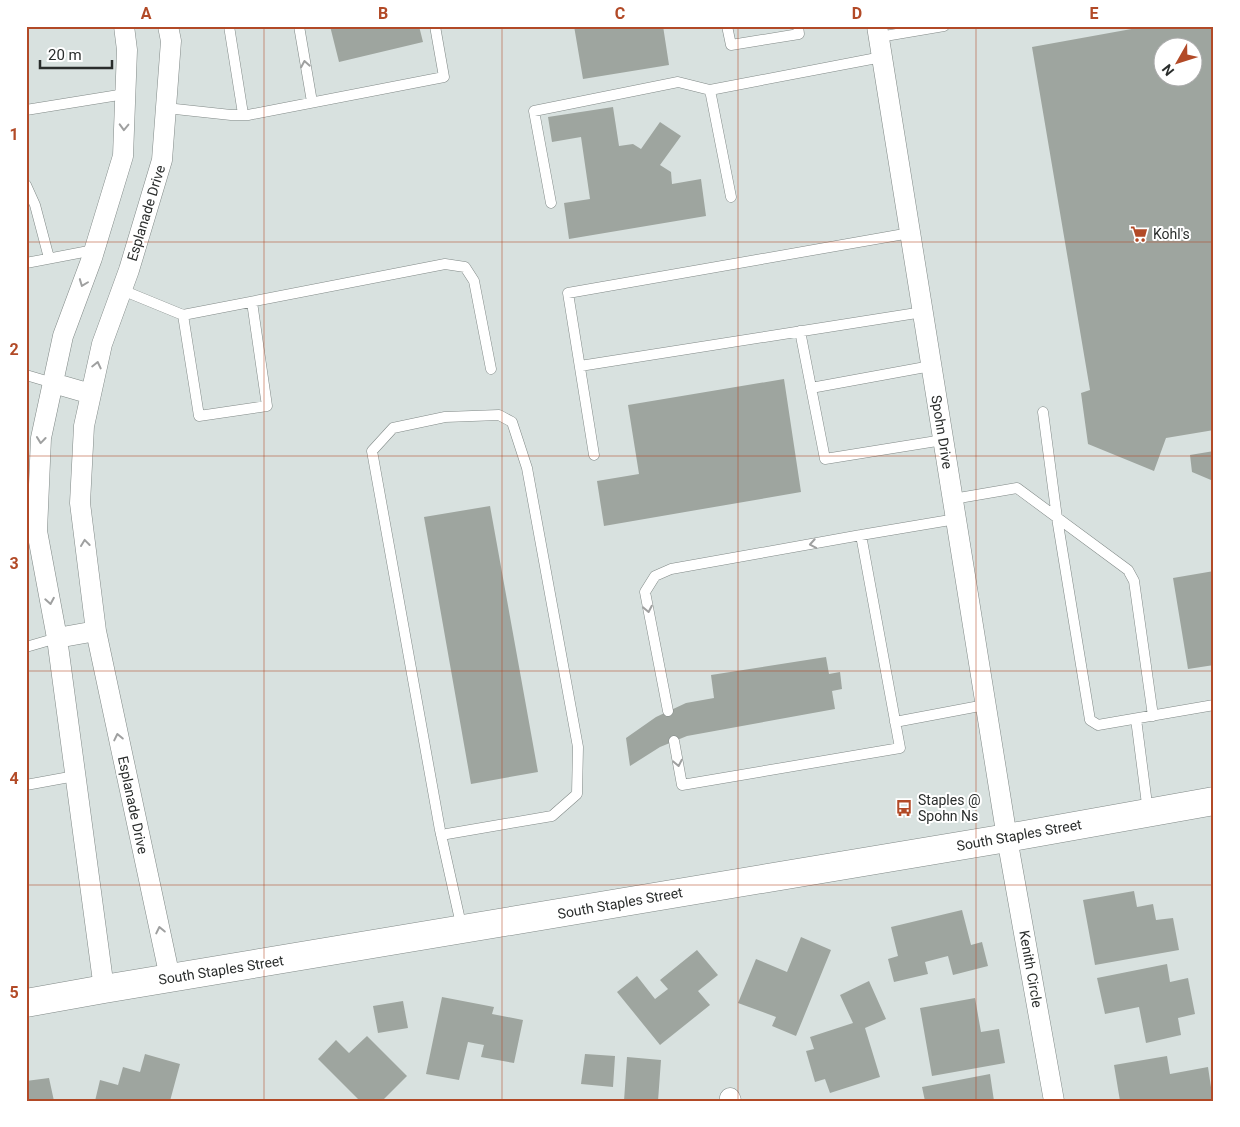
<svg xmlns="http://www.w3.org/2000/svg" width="1240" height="1127" font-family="Roboto,sans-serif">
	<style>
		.building { fill: #9ea59f; fill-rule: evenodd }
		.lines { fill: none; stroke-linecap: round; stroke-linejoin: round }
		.service-casing { stroke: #818987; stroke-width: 11 }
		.minor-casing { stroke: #818987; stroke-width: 21 }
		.primary-casing { stroke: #818987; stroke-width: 29 }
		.service { stroke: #fff; stroke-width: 10 }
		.minor { stroke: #fff; stroke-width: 20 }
		.primary { stroke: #fff; stroke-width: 28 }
		.oneway { stroke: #9fa0a0 }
		.grid { fill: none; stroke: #b24a27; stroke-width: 1; stroke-opacity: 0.55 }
		.labels { text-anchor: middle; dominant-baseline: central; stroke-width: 4; stroke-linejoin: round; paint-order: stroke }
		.street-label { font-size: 14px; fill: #2a2d2c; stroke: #fff }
		.poi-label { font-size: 14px; fill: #2a2d2c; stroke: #fff; text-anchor: start }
		.neatline { fill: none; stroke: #b24a27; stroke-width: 2 }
		.grid-label { font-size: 16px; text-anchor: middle; font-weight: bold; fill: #b24a27 }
	</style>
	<rect width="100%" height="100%" fill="#d8e1df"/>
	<path class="building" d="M330,26H419L423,42L339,62Z
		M574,26H663L669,65L583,79Z
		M1148,26H1214V430L1166,438L1154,471L1088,444L1081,393L1090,390L1032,47ZM1162,48H1192V78H1162Z
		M613,107L619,146L633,144L641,149L660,122L681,136L660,165L671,172L672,184L701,179L706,216L569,239L564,203L590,199L581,137L552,142L548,117Z
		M784,379L801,492L604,526L597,481L639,474L628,405Z
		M1214,451V491L1213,492L1211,480L1192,472L1190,455Z
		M490,506L538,772L471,784L424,517Z
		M1214,571V665L1188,669L1173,578Z
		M826,657L829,674L840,672L842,689L832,691L835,709L687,736L660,747L630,766L626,738L656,717L686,703L714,698L711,675Z
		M1134,891L1137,907L1153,904L1156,920L1173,918L1179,950L1095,965L1083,900Z
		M962,910L971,945L982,942L988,966L953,975L948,956L925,962L928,974L894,982L888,959L898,956L891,927Z
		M801,937L831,950L796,1036L772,1026L776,1017L738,1003L756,959L787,972Z
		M697,950L718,975L698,991L710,1005L660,1045L617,992L637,976L655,999L668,989L660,980Z
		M1167,964L1170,982L1188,978L1195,1014L1178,1018L1181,1035L1146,1043L1139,1007L1105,1014L1097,978Z
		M869,981L886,1019L865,1028L880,1077L830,1093L825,1079L815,1082L806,1051L814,1049L810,1037L853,1023L840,995Z
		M442,997L494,1007L492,1014L523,1020L514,1063L481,1057L484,1045L468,1042L459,1080L426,1074Z
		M975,998L981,1032L999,1029L1005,1063L932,1076L920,1008Z
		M403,1001L408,1028L378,1033L373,1006Z
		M367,1036L407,1076L382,1101H360L318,1059L336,1040L349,1053Z
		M145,1054L180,1064L170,1101H95L100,1080L118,1085L123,1067L140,1072Z
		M585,1054L615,1056L613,1087L581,1084Z
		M1167,1056L1170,1074L1208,1067L1213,1101H1120L1114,1065Z
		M627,1057L661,1060L658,1101H624Z
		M990,1074L994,1101H925L922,1087Z
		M49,1078L54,1101H26V1081Z"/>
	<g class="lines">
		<g class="service-casing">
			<path id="service" d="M229,26L243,114
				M299,26L312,102
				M727,26L731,45L799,34L798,26
				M879,37L944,26
				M710,90L731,197
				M166,108L231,115H248L444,77L435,26
				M26,110L125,94
				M26,185L35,205L49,258
				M551,203L534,111L678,82L710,90L882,57
				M26,263L94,250
				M122,290L183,315L445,264L465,267L474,281L491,369
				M183,315L199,416L267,406L252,302
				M800,331L825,459L943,440
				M580,366L923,312
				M26,375L53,383
				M811,388L931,366
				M1043,412L1057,518L1090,720L1098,725L1214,705
				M594,455L568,293L910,233
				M953,499L1017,488L1128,570L1134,581L1153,716
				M26,647L57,638
				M668,711L645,592L655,576L671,569L861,535
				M1136,719L1148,812
				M895,722L985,705
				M674,741L682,785L900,748L861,535L956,519
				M26,785L75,776
				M441,835L552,816L577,794L578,747L527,468L512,422L499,415L445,417L393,428L372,451L440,830L462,929"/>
		</g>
		<g class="minor-casing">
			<path id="minor" d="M168,26L171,41L162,160L129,270L102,344L84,426L80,503L96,631L170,978
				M877,26L1007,838L1054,1101
				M53,383L91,394
				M57,638L96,631
				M104,989L57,638L37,531L41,438L63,336L92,258L123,156L127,50L124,26
				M730,1098L731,1101"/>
		</g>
		<g class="primary-casing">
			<path id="primary" d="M26,1003L104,989L1007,838L1214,801"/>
		</g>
		<use href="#service" class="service"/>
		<use href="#minor" class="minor"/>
		<use href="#primary" class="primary"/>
	</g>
	<defs><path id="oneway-chevron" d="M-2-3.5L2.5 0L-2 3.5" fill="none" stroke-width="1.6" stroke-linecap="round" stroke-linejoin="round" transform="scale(1.25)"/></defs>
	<g class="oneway">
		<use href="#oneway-chevron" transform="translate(305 64) rotate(-100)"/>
		<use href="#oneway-chevron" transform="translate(124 127) rotate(92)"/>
		<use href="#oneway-chevron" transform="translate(83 283) rotate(111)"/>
		<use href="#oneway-chevron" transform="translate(97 365) rotate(-77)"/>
		<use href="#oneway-chevron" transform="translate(41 440) rotate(96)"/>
		<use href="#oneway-chevron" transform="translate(85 543) rotate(-97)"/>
		<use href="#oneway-chevron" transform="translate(813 544) rotate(170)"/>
		<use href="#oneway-chevron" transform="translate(50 601) rotate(80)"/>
		<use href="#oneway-chevron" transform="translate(648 609) rotate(79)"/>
		<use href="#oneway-chevron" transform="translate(118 737) rotate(-102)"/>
		<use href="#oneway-chevron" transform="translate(678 763) rotate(79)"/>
		<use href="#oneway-chevron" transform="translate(160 930) rotate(-102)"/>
	</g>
	<path class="grid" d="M264,26V1101M502,26V1101M738,26V1101M976,26V1101M26,242H1214M26,456H1214M26,671H1214M26,885H1214"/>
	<defs>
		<g id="supermarket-bare" transform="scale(1.35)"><path d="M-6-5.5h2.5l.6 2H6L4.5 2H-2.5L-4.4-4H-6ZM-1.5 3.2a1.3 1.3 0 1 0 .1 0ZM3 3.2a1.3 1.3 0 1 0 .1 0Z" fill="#b24a27" stroke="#fff" stroke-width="2.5" paint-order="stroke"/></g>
		<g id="bus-bare" transform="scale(1.35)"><path d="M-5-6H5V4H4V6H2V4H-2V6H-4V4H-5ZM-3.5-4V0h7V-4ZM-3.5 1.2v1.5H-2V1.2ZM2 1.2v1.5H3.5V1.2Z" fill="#b24a27" stroke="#fff" stroke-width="2.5" paint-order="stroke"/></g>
	</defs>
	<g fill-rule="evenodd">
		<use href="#supermarket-bare" x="1139" y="234"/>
		<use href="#bus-bare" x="904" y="808"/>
	</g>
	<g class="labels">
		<g class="street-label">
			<text transform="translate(146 213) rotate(-73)">Esplanade Drive</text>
			<text transform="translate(942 432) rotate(81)">Spohn Drive</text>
			<text transform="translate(133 805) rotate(78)">Esplanade Drive</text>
			<text transform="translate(1019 835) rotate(-10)">South Staples Street</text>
			<text transform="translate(620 903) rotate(-10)">South Staples Street</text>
			<text transform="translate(1031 969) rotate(80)">Kenith Circle</text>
			<text transform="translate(221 970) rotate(-9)">South Staples Street</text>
		</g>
		<g class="poi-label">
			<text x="1153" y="234">Kohl's</text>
			<text x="918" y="800">Staples @<tspan x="918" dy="16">Spohn Ns</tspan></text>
		</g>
	</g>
	<rect width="1240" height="1127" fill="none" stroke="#ffffff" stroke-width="55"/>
	<g transform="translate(1178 62) rotate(231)"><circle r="24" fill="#ffffff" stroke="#aaabab"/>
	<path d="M0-4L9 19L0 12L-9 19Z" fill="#b24a27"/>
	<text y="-8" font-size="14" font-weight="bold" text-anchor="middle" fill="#2a2d2c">N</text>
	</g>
	<path d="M40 60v8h72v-8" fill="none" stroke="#2a2d2c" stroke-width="2.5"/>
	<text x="48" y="60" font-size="15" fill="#2a2d2c" stroke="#ffffff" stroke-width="4" paint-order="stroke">20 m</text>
	<rect x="28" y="28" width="1184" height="1072" class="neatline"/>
	<g class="grid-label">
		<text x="146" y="19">A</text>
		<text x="383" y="19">B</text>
		<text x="620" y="19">C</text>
		<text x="857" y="19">D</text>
		<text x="1094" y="19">E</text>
		<text x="14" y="140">1</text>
		<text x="14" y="355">2</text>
		<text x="14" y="569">3</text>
		<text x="14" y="784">4</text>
		<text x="14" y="998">5</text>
	</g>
</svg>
